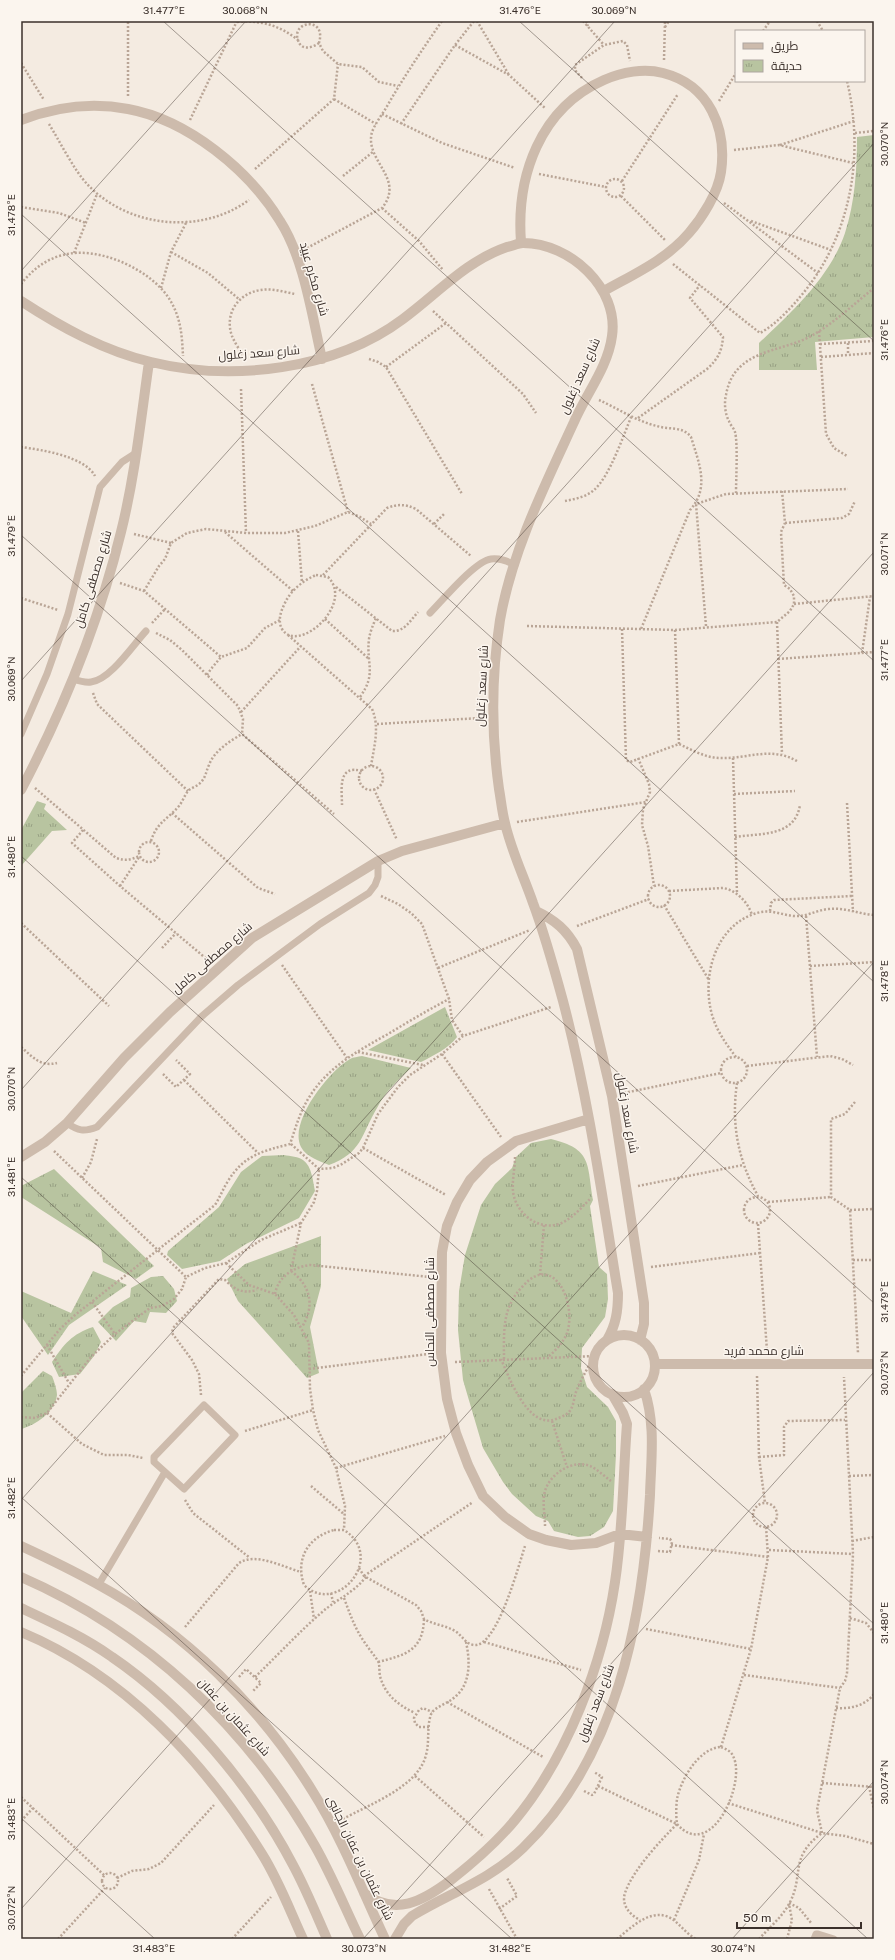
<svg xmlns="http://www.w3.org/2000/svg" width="895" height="1960" font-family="'Public Sans',Cairo,sans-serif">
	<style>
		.park { fill: url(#park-tufts) }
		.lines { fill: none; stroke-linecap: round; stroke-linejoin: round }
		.path { stroke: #b9a596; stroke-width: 2.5; stroke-dasharray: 2 2; stroke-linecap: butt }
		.service { stroke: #cdbbac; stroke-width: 7 }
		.minor { stroke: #cdbbac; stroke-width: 10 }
		.tertiary { stroke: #cdbbac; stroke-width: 10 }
		.ticks { fill: none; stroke: #3b302b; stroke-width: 1; stroke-opacity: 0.45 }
		.labels { text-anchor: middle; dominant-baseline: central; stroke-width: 3; stroke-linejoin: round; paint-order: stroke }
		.street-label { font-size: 12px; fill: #3b302b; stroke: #fbf5ee }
		.neatline { fill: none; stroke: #3b302b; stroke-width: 1.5 }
		.ticks-label { font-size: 10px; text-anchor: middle; fill: #3b302b }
	</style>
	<defs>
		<pattern id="park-tufts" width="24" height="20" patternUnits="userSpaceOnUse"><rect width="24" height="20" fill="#b8c4a0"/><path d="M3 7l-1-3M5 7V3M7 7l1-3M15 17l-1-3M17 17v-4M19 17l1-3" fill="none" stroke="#97a083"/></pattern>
	</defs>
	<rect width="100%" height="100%" fill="#f4ebe1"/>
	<path class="park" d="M874,135V337L815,342L817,370H759V343C792,312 830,277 845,233C855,202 857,169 857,137Z
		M37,801L46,804L44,809L67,830L52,831L21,866V830Z
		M445,1007L457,1037C449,1048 433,1056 421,1062L368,1050Z
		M362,1056L411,1068C398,1080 385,1092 377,1108C361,1135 362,1153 329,1165C320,1161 306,1157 301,1147C288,1122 330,1070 350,1059C353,1057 358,1057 362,1056Z
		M551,1139C592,1149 587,1163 593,1200L590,1206L599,1267L607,1274L608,1299L605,1317L582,1348L581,1368L587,1387L608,1407L616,1421V1454L613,1511L604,1527L590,1536L578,1537L554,1531L548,1521L536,1516L512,1494L503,1482L483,1448L463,1380L458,1330L459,1291L465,1255L481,1205L495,1184L512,1168L516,1157L531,1143Z
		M284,1155C290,1156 299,1157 303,1160C312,1166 313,1182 315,1191L299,1218L246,1244L220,1261L182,1269L167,1255L168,1251L219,1207L241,1172L262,1156Z
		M54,1169L154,1266L136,1279L103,1262L101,1248L21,1197V1186Z
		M321,1236V1286L310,1327L319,1373L307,1378L238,1301L227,1279L245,1264Z
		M93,1271L127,1285L69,1325L48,1355L21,1316V1291L71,1313Z
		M163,1276L174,1289L177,1301L166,1313L150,1312L146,1323L134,1321L116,1341L98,1322L113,1307L130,1297L131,1288L151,1277Z
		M93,1327L101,1342L94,1356L80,1374L59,1377L52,1362C64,1344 72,1334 93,1327Z
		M43,1371L52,1376C54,1381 57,1389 57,1395C55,1412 36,1425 21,1429V1393Z"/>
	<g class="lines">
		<path class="path" d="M477,21L509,75
			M583,21L604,45
			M586,21L588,26
			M817,21L823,31
			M237,22C261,20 279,25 298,40
			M665,27L669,21
			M763,31L770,21
			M319,43C312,48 301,51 298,40C291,21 327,16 319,43L323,51L338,64L362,67L379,82L398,86
			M455,45L509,75L546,109
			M664,60L665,21
			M21,63L44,100
			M582,78L575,70V65L604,45L623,41L627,45L630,61
			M128,96V21
			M334,99L376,124
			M719,101L736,73
			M382,114L442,143L515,168
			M190,120L237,21
			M49,124C59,140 75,172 88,185C129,228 201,235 249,200
			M401,124L455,45L474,21
			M855,133L874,131
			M780,145L854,121
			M734,150L779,145L853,163
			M255,169L334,99L338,64
			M539,174L606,187
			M343,176L374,151
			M606 188a9 9 0 1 1 18 0a9 9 0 1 1-18 0Z
			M622,181L678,94
			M621,196L665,240
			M724,203L818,273
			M21,207L59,213L86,223
			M382,208L419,241L443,270
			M751,221L831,250
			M307,248L382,208C406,178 364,161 372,132C375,124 381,116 386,108C403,78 422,50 442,21
			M171,252L208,273L240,300
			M74,253L97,194
			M673,264L760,333C775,325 789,310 800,297C851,237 865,156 847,81
			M21,284C32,270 46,259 63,255C98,245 152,270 170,300C181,318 182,336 183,356
			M161,288L171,252L187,221
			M433,311L523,394L536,413
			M819,331L826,434L834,448L847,456
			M848,343V355
			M820,344L874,341
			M821,357L874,353
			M245,358C240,351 235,343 232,336C224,314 238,293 261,290C272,288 284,292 295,294
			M369,359L378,362L386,367L462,494
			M386,367L446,323
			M312,384L348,512
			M241,389L246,533
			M599,400C617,408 638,422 657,426C669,430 683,426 691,437C699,463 710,488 690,510L641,629
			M638,418L707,369C718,359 722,351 723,337L690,298L700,285
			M21,447C42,450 84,456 95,476
			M736,493C736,479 738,443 735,432C734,428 730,425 729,421C725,414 724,403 726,395C734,348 782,353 813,335C835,322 854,304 874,288
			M565,501C575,499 586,497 594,490C610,476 623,436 632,415
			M785,523L842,518L849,514L855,501
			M434,524L445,513
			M298,531L302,583
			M225,532L293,591
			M134,534L171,543
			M316,575L328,577C355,604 298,655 282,629C278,622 280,613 284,605C290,591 302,581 316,575Z
			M323,575L387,508C398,504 405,504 416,509L471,556
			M120,583L144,591L221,657
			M336,587L392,631C404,632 410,621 418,612
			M144,591L159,566L165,559L171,543L187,533L206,529L246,533H285L315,526L348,512L360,517L371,524
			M21,598L58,610
			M794,604L874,596
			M325,619L369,659
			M777,622L782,754
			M152,623L165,609
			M527,626L675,630L777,622L790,611L794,604V596L790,589L784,585L781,532L785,523L782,491
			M706,626L696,504L726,494L848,489
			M622,629L626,760L630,762L679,744C692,750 706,758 720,758C748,759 771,746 797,761
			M675,630L679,744
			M156,633L170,640L182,650L238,706L243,719L242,734L334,814
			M288,635L372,709C380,727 374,747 371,766
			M862,653L870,597
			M778,659L874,652
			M207,675L211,669L221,657L247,648L265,628L280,620
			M93,693L97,704L188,791
			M360,697C377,673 366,665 369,639C370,632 373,625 376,618
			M241,712L301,646
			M377,724L480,718
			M638,758L649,784L650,792L643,809L642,825L648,846L654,886
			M733,758L737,894
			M359 778a12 12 0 1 1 24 0a12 12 0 1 1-24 0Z
			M35,788L116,858C125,861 131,860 139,856
			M374,789L397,840
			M734,794L795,791
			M847,803L853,912
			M342,805C342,790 337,764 362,771
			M172,813L258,888L275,894
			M517,822L646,802
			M83,830L72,843L120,886L209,961
			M735,837C761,833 795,837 800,805
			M151,841C157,822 167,820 179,806C183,801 185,794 189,790C193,787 198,786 201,782C206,777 206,771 209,765C214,751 230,741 242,734
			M139 852a10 10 0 1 1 20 0a10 10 0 1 1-20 0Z
			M648 896a11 11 0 1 1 22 0a11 11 0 1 1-22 0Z
			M120,886L139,857
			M669,891L723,888C736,890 748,902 752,915
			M381,896L398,904L411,913L422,924L449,999L452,1020L463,1036
			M664,905L709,980
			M770,911L771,903L774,900L852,896
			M806,916L817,1057
			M21,923L109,1006
			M577,926L649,899
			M162,948L176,933
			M282,965L347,1058
			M810,966L874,962
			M438,968L530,930
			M21,1047C33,1057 40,1067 57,1063
			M358,1052L423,1065
			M442,1054L501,1137
			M736,1057C727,1045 718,1033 713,1018C700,978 715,922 761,912C772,910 783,915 794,916C807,917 816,910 829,909C844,907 859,914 874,915
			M721 1070a13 13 0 1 1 26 0a13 13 0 1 1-26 0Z
			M747,1066L830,1056L842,1059L853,1065
			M163,1074L176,1087L190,1074L176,1060
			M184,1080L258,1153
			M737,1083C731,1124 738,1160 758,1196
			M624,1093L721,1073
			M855,1102L845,1114L831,1119V1197L850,1210L858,1353
			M291,1144L319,1169L333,1168L342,1164L359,1153L363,1148L378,1114L398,1087L410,1075L442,1054L463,1036L551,1007
			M363,1148L446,1195
			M54,1151L186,1277
			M515,1157C515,1168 512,1180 513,1191C515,1212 537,1231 559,1224C572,1219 581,1208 590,1199
			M82,1178L91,1162L97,1139
			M638,1186L743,1165
			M744 1210a13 13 0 1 1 26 0a13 13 0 1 1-26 0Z
			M768,1202L831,1197
			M850,1210L874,1209
			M758,1224L767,1351
			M853,1260H874
			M226,1263L249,1285L275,1294L294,1315L309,1343L310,1389L313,1410L318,1430L336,1468L345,1506L344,1530
			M651,1267L760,1253
			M291,1271L301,1223L314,1202L317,1191L319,1169
			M291,1271C311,1286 315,1306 302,1327
			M540,1275L544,1225
			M275,1294C278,1277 293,1267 310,1265L430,1277
			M92,1302L115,1334
			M47,1345L69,1383
			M501,1359C509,1377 528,1430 556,1419C561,1417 568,1415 571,1409C574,1404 574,1397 576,1392C581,1379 588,1368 594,1356
			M504,1359C504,1343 503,1325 508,1310C511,1301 516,1293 523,1286C554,1251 577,1304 567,1333C563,1343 556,1350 548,1357
			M455,1362L594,1356
			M309,1369L429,1354
			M21,1376L60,1329L75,1315L215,1205C220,1197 223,1189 228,1181C244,1155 263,1151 290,1144C296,1127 300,1111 310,1096C329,1066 358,1051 388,1034C408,1022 428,1010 449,999
			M757,1376L759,1457L765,1503
			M201,1395L199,1374L192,1360L172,1333L173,1328L219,1279L225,1280C235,1290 243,1294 257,1290
			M47,1413L82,1444L104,1455H128L143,1458
			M21,1417L35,1418L47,1413L91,1357L115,1334L150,1308L162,1306L174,1299L182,1289L186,1277L205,1268L226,1263L261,1240L301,1223
			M552,1421L567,1467
			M245,1431L313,1410
			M759,1457L784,1455V1427L788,1421L845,1420
			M336,1468L445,1436
			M849,1476L874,1475
			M311,1486L345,1515
			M185,1500L193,1513L250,1558
			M753 1515a12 12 0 1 1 24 0a12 12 0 1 1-24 0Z
			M545,1526C545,1515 542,1502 545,1491C550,1474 572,1459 590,1466C597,1469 604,1476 611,1481
			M334,1530H344C387,1557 337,1617 304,1585C295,1559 308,1537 334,1530Z
			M852,1541L874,1537
			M671,1545L768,1557
			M769,1550L853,1554
			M658,1551L670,1552L672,1542L670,1539L659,1538
			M359,1568L364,1576L416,1605L421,1611L424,1619C434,1625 445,1625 455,1631C462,1635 465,1644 474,1645C497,1648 519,1564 525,1546
			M364,1576L473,1502
			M310,1591L314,1619
			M331,1593L333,1602
			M344,1598C350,1614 355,1629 365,1643C369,1649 374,1655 378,1661C380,1665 379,1671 380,1676C385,1695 398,1705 415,1713
			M850,1618L866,1623L874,1633
			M185,1627L239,1563C256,1552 283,1567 301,1572
			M646,1629L751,1649
			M484,1642L581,1670
			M378,1662C405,1655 423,1651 424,1619
			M744,1675L840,1688
			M239,1677L246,1669L261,1683L252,1692
			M255,1677C277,1656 298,1633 321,1613C338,1598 351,1595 366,1577
			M447,1702L543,1757
			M836,1708C850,1709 865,1706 874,1694
			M429,1727H419L415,1723L414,1718L419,1710L423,1708L432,1712
			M721,1747C726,1749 731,1751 733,1756C747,1782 711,1863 677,1824C676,1816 676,1807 677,1799C681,1779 699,1748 721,1747Z
			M721,1747L751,1649L768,1557L766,1526
			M415,1776L484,1837
			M822,1783L874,1787
			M598,1786L677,1824C661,1840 632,1871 625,1893C621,1905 630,1915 640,1920
			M869,1786L874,1810
			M584,1791L592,1795L594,1794L602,1777L594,1772
			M21,1797L105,1876
			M728,1803L822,1833L845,1836L874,1844
			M343,1819C370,1804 418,1787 426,1755C430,1741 426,1725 432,1712C439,1705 449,1703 456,1696C471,1683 470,1660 466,1642
			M21,1821L33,1808
			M822,1833L817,1810L840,1688L845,1681L847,1673L853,1554L844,1377
			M102 1881a8 8 0 1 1 16 0a8 8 0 1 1-16 0Z
			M117,1878L132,1871L149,1869L161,1863L214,1805
			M489,1889L517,1939
			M789,1903L799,1908L812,1924
			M499,1909L517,1896L507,1878
			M674,1920L699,1860L704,1834
			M58,1939L105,1888
			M232,1939L271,1897
			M617,1939C632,1927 654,1904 675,1921C682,1927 687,1934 696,1939
			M759,1939C769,1928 782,1917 789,1904C805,1875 788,1858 822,1833
			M787,1939L792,1920L789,1904"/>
		<path class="service" d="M430,613C442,601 475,561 491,559C500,558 507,561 515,565
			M73,679C79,681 85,683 91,682C110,680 133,645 146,631
			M21,734L47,674L68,614L100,487L122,462L136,453
			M67,1123C78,1131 84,1132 97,1127L201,1017L238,985L320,924L369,893L375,885L378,877V861
			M204,1405L235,1435L184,1489L154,1462V1457Z
			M99,1584L165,1472
			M814,1939L816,1934H818L834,1939"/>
		<path class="minor" d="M21,120C55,107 92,102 128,109C188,120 249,170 280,221C304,258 312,316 322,359
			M521,242C516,176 540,108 604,80C622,72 644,68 663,73C710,85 727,129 721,172C718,193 702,218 689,233C666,260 634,274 604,291
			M21,301C61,327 104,351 151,362C232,382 335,370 403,319C437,294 466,261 507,247C512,246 519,243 523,243C570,243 619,288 612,336C608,367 586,394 574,422C545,485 512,551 500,620C491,678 491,732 499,789C501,800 502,812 505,823C511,850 524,877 533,903C545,935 554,968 563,1001C588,1096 602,1195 618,1293C618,1311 616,1325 607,1340
			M21,790C64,708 99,622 121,532C135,476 141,418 149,362
			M536,911C555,920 567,930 577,949L612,1096L644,1303V1324L640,1340
			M589,1119L516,1141L487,1162L470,1180L457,1202L447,1226L442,1252L441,1353L447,1399L456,1433L468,1465L483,1496L505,1517L529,1534L546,1540L571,1545L596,1543L620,1534L647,1537
			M21,1157L45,1142L67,1123L124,1058L170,1012L252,938L378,861L402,851L505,823
			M593 1366a31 31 0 1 1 62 0a31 31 0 1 1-62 0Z
			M655,1364H874
			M21,1546C47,1558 72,1570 97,1584C185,1632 261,1707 313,1792C342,1838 362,1890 385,1939
			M21,1632C124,1675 204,1761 262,1854C279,1881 290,1911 303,1939
			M364,1893C395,1917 423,1901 451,1880C474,1862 496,1843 515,1820C568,1756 603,1663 615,1582C623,1530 623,1476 627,1424L623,1413L612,1394
			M395,1939L404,1924L412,1916C450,1893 490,1880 523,1848C617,1757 643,1619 650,1495C651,1459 656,1424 644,1389"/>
		<path class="tertiary" d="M21,1577C147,1632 247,1727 315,1846C332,1876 345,1908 360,1939
			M21,1608C51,1622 84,1637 112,1657C184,1706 252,1787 293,1865C306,1889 316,1914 327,1939"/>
	</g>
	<path class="ticks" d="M163,21L874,661M519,21L874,341M21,214L874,982M21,271L246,21M21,535L874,1303M21,681L615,21M21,856L874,1624M21,1090L874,143M21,1177L868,1939M21,1497L512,1939M21,1500L874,552M21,1818L155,1939M21,1909L874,962M363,1939L874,1372M732,1939L874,1781"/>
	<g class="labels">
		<g class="street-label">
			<text transform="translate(314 279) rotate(74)">شارع مكرم عبيد</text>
			<text transform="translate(259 353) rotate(-4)">شارع سعد زغلول</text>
			<text transform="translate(580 376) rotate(-66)">شارع سعد زغلول</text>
			<text transform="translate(93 579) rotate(-73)">شارع مصطفى كامل</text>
			<text transform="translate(482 686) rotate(-87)">شارع سعد زغلول</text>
			<text transform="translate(212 958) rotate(-41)">شارع مصطفى كامل</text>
			<text transform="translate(627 1113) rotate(80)">شارع سعد زغلول</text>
			<text transform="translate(430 1312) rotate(-90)">شارع مصطفى النحاس</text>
			<text x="764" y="1351">شارع محمد فريد</text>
			<text transform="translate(596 1703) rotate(-69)">شارع سعد زغلول</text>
			<text transform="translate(234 1717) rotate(48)">شارع عثمان بن عفان</text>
			<text transform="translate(360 1858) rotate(64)">شارع عثمان بن عفان الجانبى</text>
		</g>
	</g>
	<rect width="895" height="1960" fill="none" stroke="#fbf5ee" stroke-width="44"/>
	<rect x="735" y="30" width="130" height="52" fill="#fbf5ee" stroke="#aea6a0"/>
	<rect x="743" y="43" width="20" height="6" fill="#cdbbac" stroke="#aea6a0"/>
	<text x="771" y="50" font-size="12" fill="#3b302b">طريق</text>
	<rect x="743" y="60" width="20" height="12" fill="url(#park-tufts)" stroke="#aea6a0"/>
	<text x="771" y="70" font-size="12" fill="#3b302b">حديقة</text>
	<path d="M737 1922v6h124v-6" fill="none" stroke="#3b302b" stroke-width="2"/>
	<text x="743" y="1922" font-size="12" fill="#3b302b" stroke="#fbf5ee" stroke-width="3" paint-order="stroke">50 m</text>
	<rect x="22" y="22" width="851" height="1916" class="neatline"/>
	<g class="ticks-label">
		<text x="164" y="14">31.477°E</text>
		<text x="245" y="14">30.068°N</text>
		<text x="520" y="14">31.476°E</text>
		<text x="614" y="14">30.069°N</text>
		<text transform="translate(884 144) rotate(-90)" y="4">30.070°N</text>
		<text transform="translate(11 215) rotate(-90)" y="4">31.478°E</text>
		<text transform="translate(884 340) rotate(-90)" y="4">31.476°E</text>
		<text transform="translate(11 536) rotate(-90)" y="4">31.479°E</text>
		<text transform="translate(884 554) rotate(-90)" y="4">30.071°N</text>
		<text transform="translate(884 660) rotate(-90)" y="4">31.477°E</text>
		<text transform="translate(11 679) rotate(-90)" y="4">30.069°N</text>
		<text transform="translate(11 857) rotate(-90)" y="4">31.480°E</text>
		<text transform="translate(884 981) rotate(-90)" y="4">31.478°E</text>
		<text transform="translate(11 1089) rotate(-90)" y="4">30.070°N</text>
		<text transform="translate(11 1177) rotate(-90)" y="4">31.481°E</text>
		<text transform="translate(884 1302) rotate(-90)" y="4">31.479°E</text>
		<text transform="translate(884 1373) rotate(-90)" y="4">30.073°N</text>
		<text transform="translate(11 1498) rotate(-90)" y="4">31.482°E</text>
		<text transform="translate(884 1623) rotate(-90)" y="4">31.480°E</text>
		<text transform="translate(884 1782) rotate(-90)" y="4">30.074°N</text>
		<text transform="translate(11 1819) rotate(-90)" y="4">31.483°E</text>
		<text transform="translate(11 1908) rotate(-90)" y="4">30.072°N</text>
		<text x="154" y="1952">31.483°E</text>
		<text x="364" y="1952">30.073°N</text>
		<text x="510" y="1952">31.482°E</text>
		<text x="733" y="1952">30.074°N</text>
	</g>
</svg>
